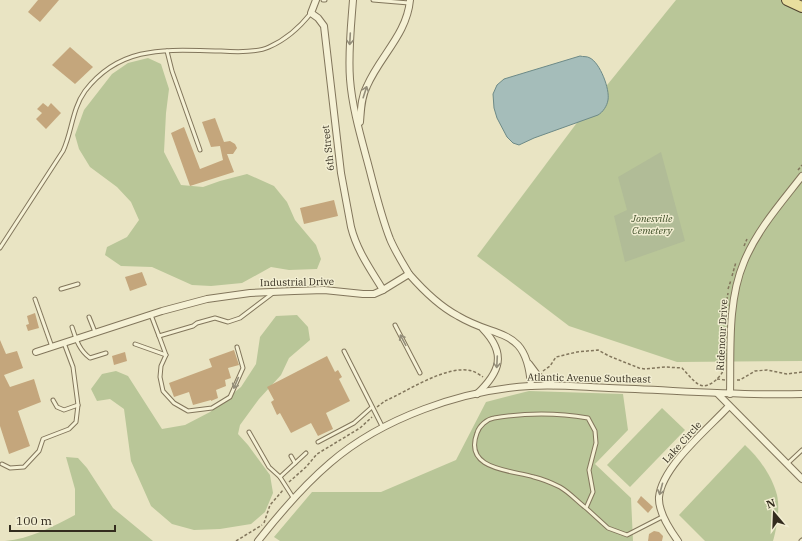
<svg xmlns="http://www.w3.org/2000/svg" width="802" height="541" viewBox="0 0 802 541" font-family="'IBM Plex Serif',serif">
  <rect width="100%" height="100%" fill="#e9e4c3"/>
  <g fill="#b9c698">
    <polygon points="676,0 786,0 802,7 802,361 677,362 569,326 477,256 582,116"/>
    <polygon points="148,58 161,64 169,89 166,113 164,152 181,185 203,187 220,181 247,174 274,186 287,202 295,220 316,245 321,259 317,269 289,270 271,267 242,283 211,286 192,285 152,267 121,266 105,255 107,247 127,237 139,220 131,202 117,187 90,167 79,149 75,135 84,110 112,74 128,63"/>
    <polygon points="297,315 308,327 310,340 289,358 281,375 259,399 240,425 238,434 248,445 270,475 273,493 265,512 251,524 220,529 194,530 172,524 151,506 131,461 124,409 110,399 97,401 91,389 102,374 116,371 128,376 162,429 185,425 210,412 241,387 256,364 260,337 276,316"/>
    <polygon points="529,391 623,394 628,430 595,464 631,498 633,541 280,541 274,537 312,492 381,492 456,460 486,402"/>
    <polygon points="662,408 685,430 630,487 607,465"/>
    <path d="M745,445C759,458 772,476 777,495C780,509 777,527 773,541H705L679,515Z"/>
    <path d="M66,457L78,458L87,468L113,508L153,541H5C30,539 54,526 75,515V489Z"/>
  </g>
  <polygon fill="#b1bc97" points="661,152 685,241 625,262 614,216 627,210 618,177"/>
  <path fill="#a5bdba" stroke="#6d8a87" d="M580,56C583,57 587,56 590,58C600,63 610,89 608,100C607,106 603,112 598,115L534,138L519,145L513,143L507,137L497,118L494,108L493,94L497,85L504,79Z"/>
  <g fill="#c4a67c">
    <polygon points="38,0 59,0 40,22 28,12"/>
    <polygon points="70,47 93,67 75,84 52,65"/>
    <polygon points="43,103 48,107 51,103 61,113 46,129 36,119 42,113 37,109"/>
    <polygon points="215,118 224,142 230,141 235,144 237,148 233,154 227,154 234,172 190,186 171,133 184,127 200,169 223,160 220,146 211,147 202,122"/>
    <polygon points="334,200 338,216 304,224 300,208"/>
    <polygon points="142,272 147,285 130,291 125,277"/>
    <polygon points="35,313 39,328 28,331 26,325 29,324 27,316"/>
    <polygon points="0,340 6,354 17,351 23,368 4,375 10,387 34,379 41,402 18,411 30,446 9,454 0,426"/>
    <polygon points="234,350 239,365 228,368 231,378 225,380 226,386 216,390 218,398 211,401 211,400 193,405 189,392 174,397 169,383 212,367 209,359"/>
    <polygon points="125,352 127,361 114,365 112,356"/>
    <polygon points="327,356 335,372 338,370 342,377 339,379 350,401 326,413 333,429 318,436 311,423 291,433 280,413 277,415 271,402 274,400 267,387"/>
    <polygon points="641,496 653,507 648,513 637,502"/>
    <polygon points="654,531 659,532 663,536 662,541 648,541 649,534"/>
  </g>
  <g fill="none" stroke-linecap="round" stroke-linejoin="round">
    <defs>
      <g id="service">
        <polyline points="323,0 325,0"/>
        <polyline points="373,0 409,3"/>
        <polyline points="167,51 172,71 200,150"/>
        <path d="M0,248L63,151C72,132 72,109 85,91C121,44 168,50 221,51C235,52 256,53 269,47C285,40 300,27 311,13"/>
        <polyline points="61,289 78,284"/>
        <polyline points="35,299 52,347"/>
        <polyline points="151,315 159,336 193,326 197,323 215,318 228,322 240,318 273,293"/>
        <polyline points="89,317 95,332"/>
        <polyline points="395,325 420,373"/>
        <path d="M72,327C76,339 79,350 90,358L106,353"/>
        <polyline points="159,336 166,355 161,366 160,377 163,391 174,403 188,411 212,408 230,397 243,368 237,347"/>
        <polyline points="135,344 166,355"/>
        <polyline points="344,351 383,428"/>
        <polyline points="53,400 57,407 64,410 78,405"/>
        <polyline points="249,432 269,467 280,477 294,499"/>
        <polyline points="318,442 354,423 372,407"/>
        <polyline points="291,456 295,463"/>
        <polyline points="2,464 10,468 24,467 39,451 43,439 69,429 76,422 78,405 73,367 64,343"/>
        <polyline points="787,464 802,450"/>
        <polyline points="280,477 306,453"/>
        <path d="M586,508C578,502 569,492 560,487C552,483 542,479 534,477C511,470 463,470 477,433C479,426 487,419 494,418C524,413 559,413 588,418L595,431L596,443L589,470L593,492L586,508L608,528L627,535L664,516"/>
        <polyline points="801,541 802,540"/>
      </g>
      <g id="minor">
        <path d="M316,0L311,13L318,18L324,26L341,173L351,227C357,251 371,270 383,290"/>
        <path d="M353,0C351,26 348,53 350,79C352,106 360,134 367,160C374,186 380,213 390,239C395,251 402,262 409,274"/>
        <path d="M360,122C361,110 361,97 367,86C380,56 407,34 410,0"/>
        <path d="M36,352L162,311L207,299L250,293L294,291L324,290L363,294H374L383,290L409,274C423,290 439,306 458,316C498,340 527,326 531,386"/>
        <polyline points="529,364 538,376 553,385"/>
        <path d="M477,394C500,372 507,354 483,329"/>
        <polyline points="718,394 802,479"/>
        <path d="M730,394C731,352 727,302 744,262C757,230 781,203 802,176"/>
        <path d="M258,541C280,513 303,486 330,463C382,418 462,390 530,386C556,384 583,387 609,388C673,390 737,396 802,394"/>
        <path d="M678,541C670,530 658,511 659,497C662,466 709,428 729,406"/>
      </g>
      <polyline id="primary" points="787,0 802,7"/>
    </defs>
    <use href="#service" stroke="#82765c" stroke-width="5"/>
    <use href="#minor" stroke="#82765c" stroke-width="8"/>
    <use href="#primary" stroke="#504430" stroke-width="12"/>
    <g stroke="#82765c" stroke-width="1.5" stroke-dasharray="3 2" stroke-linecap="butt">
      <polyline points="798,170 802,165"/>
      <polyline points="744,246 747,239"/>
      <polyline points="732,276 736,262"/>
      <polyline points="728,289 731,280"/>
      <polyline points="726,305 728,293"/>
      <path d="M543,371L550,366L556,357L577,352L598,350L609,356L639,368L645,369L665,367L682,368C687,373 692,380 698,384C707,390 719,379 723,371"/>
      <polyline points="717,379 725,380"/>
      <polyline points="737,380 740,380 755,371 767,370 787,374 802,372"/>
      <path d="M377,407L385,401C408,391 447,364 472,371C476,372 480,375 483,377"/>
      <polyline points="289,482 306,467 317,454 360,428 372,417"/>
      <polyline points="264,523 270,505 283,490"/>
      <polyline points="236,541 262,525"/>
    </g>
    <use href="#service" stroke="#f5f1d5" stroke-width="3"/>
    <use href="#minor" stroke="#f5f1d5" stroke-width="6"/>
    <use href="#primary" stroke="#e9de9e" stroke-width="10"/>
  </g>
  <defs><path id="oneway-shaft" d="M-6 0H5M1.5-3L5.5 0L1.5 3" fill="none" stroke-width="1.6" stroke-linecap="round" stroke-linejoin="round"/></defs>
  <g stroke="#948e7a">
    <use href="#oneway-shaft" transform="translate(350 39) rotate(93)"/>
    <use href="#oneway-shaft" transform="translate(365 92) rotate(-72)"/>
    <use href="#oneway-shaft" transform="translate(403 340) rotate(-118)"/>
    <use href="#oneway-shaft" transform="translate(497 362) rotate(93)"/>
    <use href="#oneway-shaft" transform="translate(236 383) rotate(113)"/>
    <use href="#oneway-shaft" transform="translate(661 489) rotate(105)"/>
  </g>
  <g text-anchor="middle" dominant-baseline="central" stroke-width="3" stroke-linejoin="round" paint-order="stroke">
    <g font-size="10" fill="#332c1e" stroke="#f2eed2">
      <text transform="translate(328 148) rotate(-97)">6th Street</text>
      <text transform="translate(297 282) rotate(-1)">Industrial Drive</text>
      <text transform="translate(722 335) rotate(-87)">Ridenour Drive</text>
      <text transform="translate(589 378) rotate(1)">Atlantic Avenue Southeast</text>
      <text transform="translate(682 442) rotate(-48)">Lake Circle</text>
    </g>
    <g font-size="10" font-style="italic" fill="#3e4e27" stroke="#f2eed2">
      <text x="652" y="218">Jonesville<tspan x="652" dy="12">Cemetery</tspan></text>
    </g>
  </g>
  <g transform="translate(774 513) rotate(341)" stroke="#f2eed2" stroke-width="3" paint-order="stroke">
  <path d="M0-3L7 15L0 10L-7 15Z" fill="#332c1e"/>
  <text y="-6" font-size="11" font-weight="bold" text-anchor="middle" fill="#332c1e">N</text>
  </g>
  <path d="M10 525v6h105v-6" fill="none" stroke="#332c1e" stroke-width="2"/>
  <text x="16" y="525" font-size="12" fill="#332c1e" stroke="#f2eed2" stroke-width="3" paint-order="stroke">100 m</text>
</svg>
